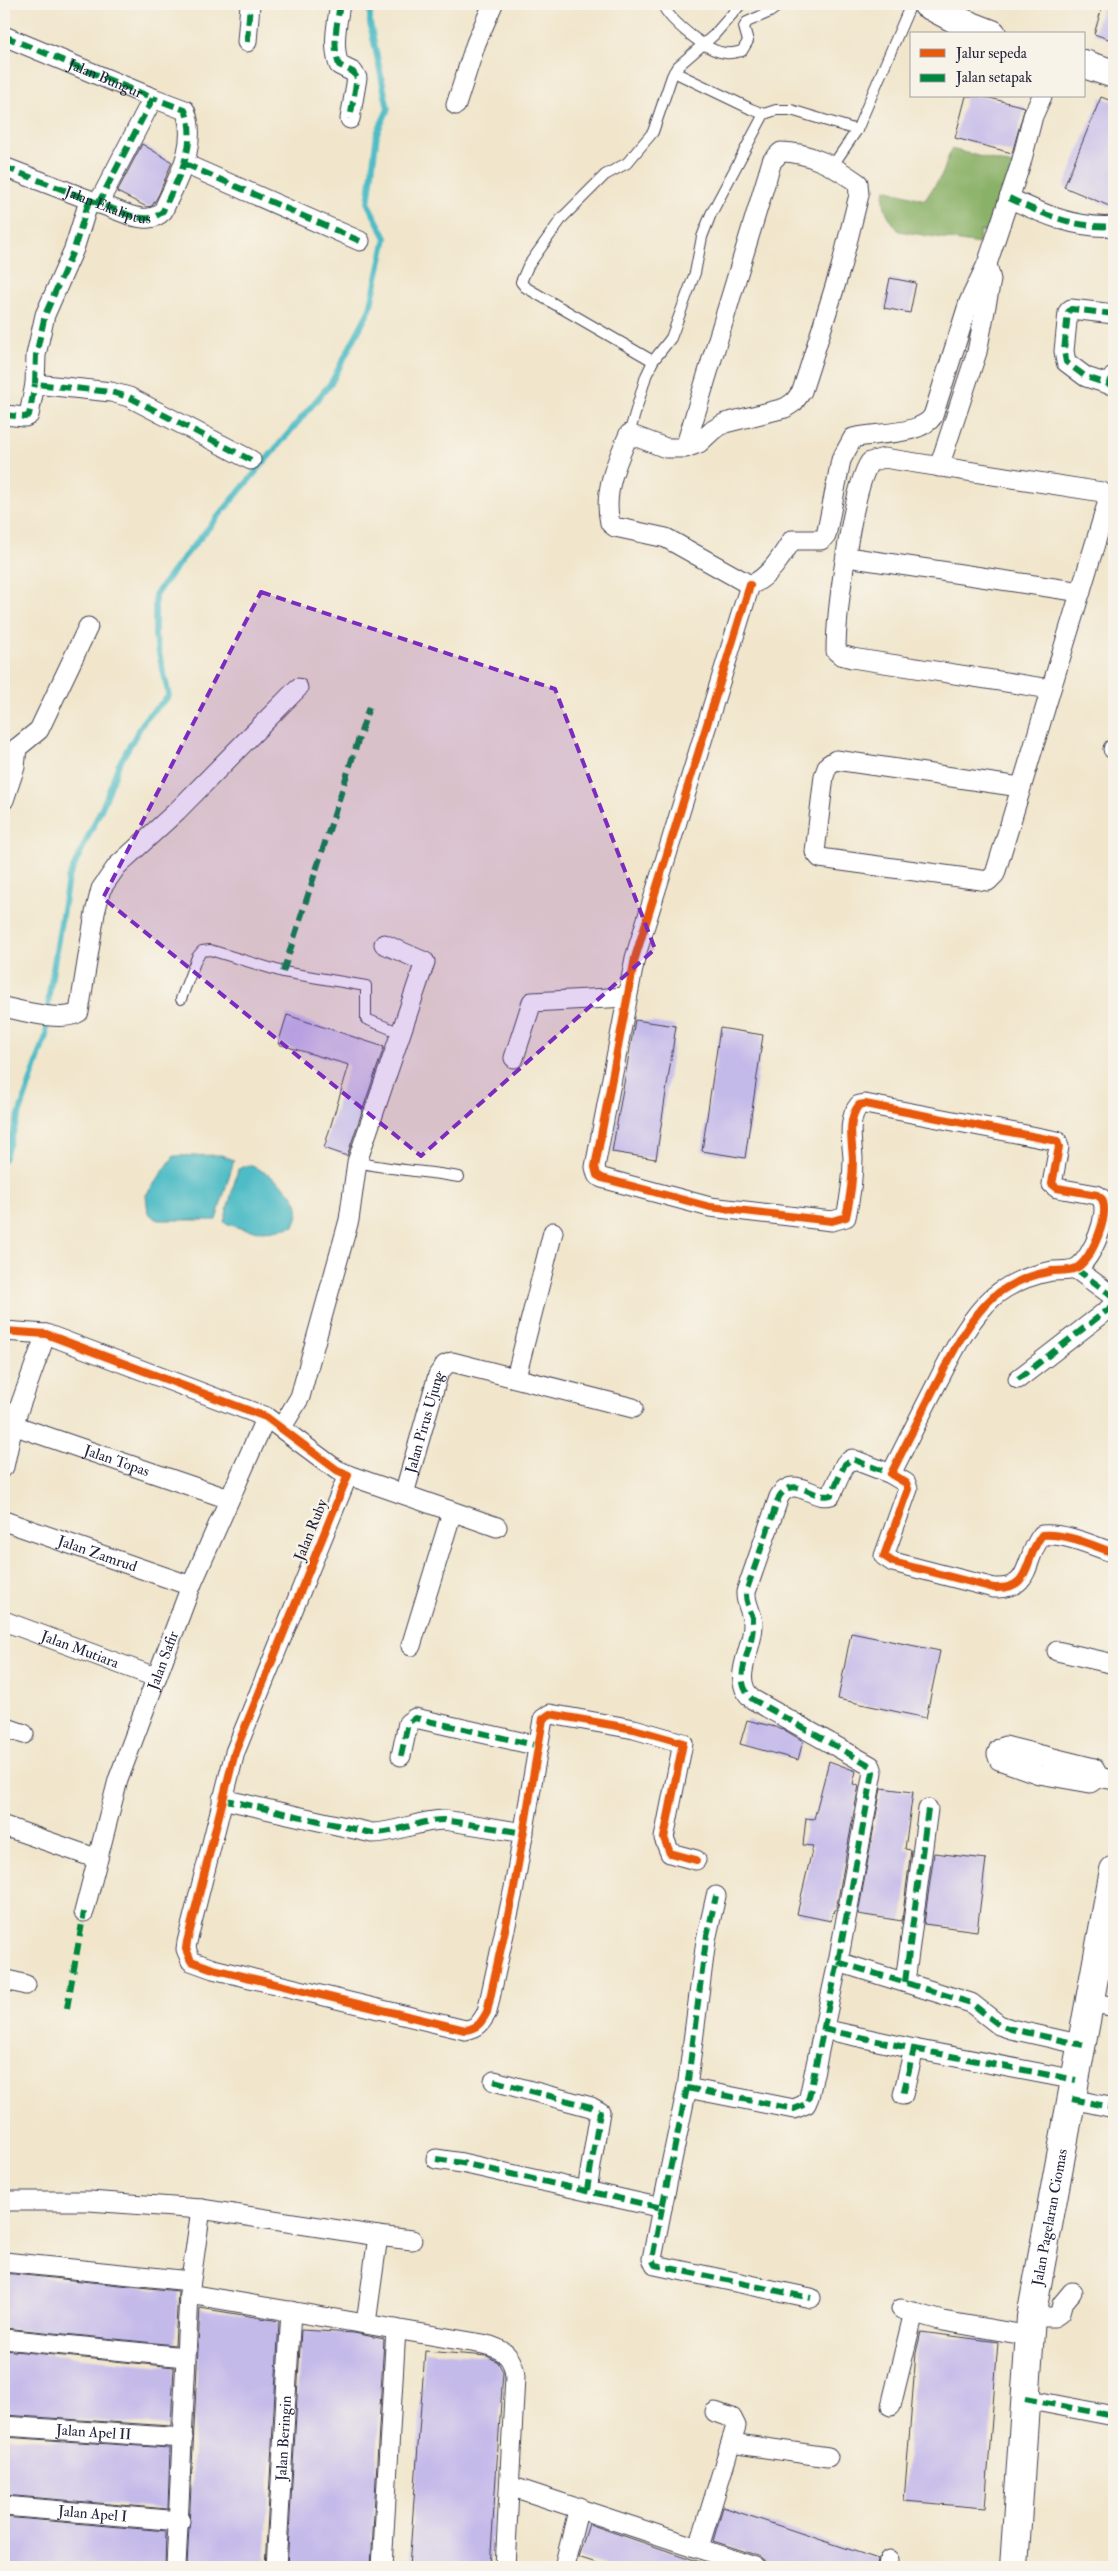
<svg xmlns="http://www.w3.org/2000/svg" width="1118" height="2571" viewBox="0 0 1118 2571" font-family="'IM FELL Double Pica',serif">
  <rect width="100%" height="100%" fill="#f7f3e8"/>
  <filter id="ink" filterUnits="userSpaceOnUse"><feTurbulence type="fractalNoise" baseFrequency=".02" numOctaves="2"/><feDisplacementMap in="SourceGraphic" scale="10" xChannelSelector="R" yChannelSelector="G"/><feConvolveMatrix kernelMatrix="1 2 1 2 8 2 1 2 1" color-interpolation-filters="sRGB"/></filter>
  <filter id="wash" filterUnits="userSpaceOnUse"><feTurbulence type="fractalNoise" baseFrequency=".0096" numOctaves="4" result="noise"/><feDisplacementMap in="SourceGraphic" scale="20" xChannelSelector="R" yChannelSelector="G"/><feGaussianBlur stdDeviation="1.12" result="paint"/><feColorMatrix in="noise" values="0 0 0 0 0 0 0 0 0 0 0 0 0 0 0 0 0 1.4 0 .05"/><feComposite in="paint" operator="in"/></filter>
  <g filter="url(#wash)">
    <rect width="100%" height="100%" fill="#f1e6cc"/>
    <path fill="#8ab167" stroke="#566a51" d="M951,149L1024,168L1002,233L980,231L979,244L899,231C888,217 881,207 885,189L925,200L943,173Z"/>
    <g fill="#4ebcc6" stroke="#386f80">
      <polygon points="221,1155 234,1160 216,1220 158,1220 148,1213 146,1195 174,1156"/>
      <path d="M249,1165C264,1170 291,1188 297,1203C300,1212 297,1218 294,1226C271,1233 246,1233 224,1222L238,1169Z"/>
    </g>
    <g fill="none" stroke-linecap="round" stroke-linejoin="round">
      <polyline stroke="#4ebcc6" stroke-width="6" points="4,1159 46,1036 49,994 68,879 105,801 118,766 145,719 169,696 155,636 155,595 184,557 331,383 370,309 386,238 368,204 377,133 388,109 370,23 370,4"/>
    </g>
    <g id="blocks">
      <g fill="#c4baea">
        <polygon points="1103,4 1114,4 1114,41 1094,34"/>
        <polygon points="966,96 982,96 1025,107 1012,153 955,138"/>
        <polygon points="1101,97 1114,102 1114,208 1064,187"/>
        <polygon points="142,144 172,162 159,194 152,206 147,207 117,192"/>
        <polygon points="890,278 916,283 910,313 884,308"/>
        <polygon points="287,1015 384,1047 347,1156 324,1148 349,1065 278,1044"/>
        <polygon points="635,1020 676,1026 656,1159 612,1152"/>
        <polygon points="720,1028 763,1035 745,1158 702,1151"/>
        <polygon points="851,1633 940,1651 926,1718 838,1699"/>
        <polygon points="747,1720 783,1729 803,1741 798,1760 740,1744"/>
        <polygon points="829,1761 856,1771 853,1784 859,1785 836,1910 834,1910 831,1921 797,1914 813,1846 803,1845 806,1818 814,1819"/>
        <polygon points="881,1788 913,1792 905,1849 911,1850 902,1921 858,1914"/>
        <polygon points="934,1853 986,1859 977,1931 924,1924"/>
        <polygon points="4,2273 178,2291 175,2345 4,2328"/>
        <polygon points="200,2308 279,2321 265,2567 187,2567"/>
        <polygon points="301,2330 354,2333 384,2339 371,2567 287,2567"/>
        <polygon points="921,2332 998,2342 985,2508 904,2501 916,2353"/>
        <polygon points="4,2350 174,2367 171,2426 4,2415"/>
        <polygon points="425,2351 487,2356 498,2362 503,2372 490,2567 409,2567"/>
        <polygon points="4,2437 170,2448 168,2509 4,2495"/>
        <polygon points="723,2507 878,2559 877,2567 766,2567 764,2560 759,2556 713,2541"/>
        <polygon points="4,2517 166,2531 165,2567 4,2567"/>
        <polygon points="589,2524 700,2562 720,2567 609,2567 578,2557"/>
      </g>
    </g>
  </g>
  <g filter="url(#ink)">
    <use href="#blocks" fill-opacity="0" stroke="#413f51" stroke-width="1"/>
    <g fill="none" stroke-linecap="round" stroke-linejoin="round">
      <defs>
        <g id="lane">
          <path d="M662,4C670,21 707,52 726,53C731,54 737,52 742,51L748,41L744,27L747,22L770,12L781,4"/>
          <polyline points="741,4 714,35 677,67 672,76 653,132 627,163 605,175 562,218 528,266 521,282 525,287 653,361 671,338 695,273 702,237 711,214 764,114"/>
          <polyline points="674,72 751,109 764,114 776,110 791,110 857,130 911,4"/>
          <polyline points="833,165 857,130"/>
          <polyline points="629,434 646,376 653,361"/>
          <polyline points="181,999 197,957 202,951 210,950 283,972 366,986 366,1019 401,1033"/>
          <path d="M357,1162C390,1170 425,1171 459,1177"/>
        </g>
        <g id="street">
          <path d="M340,4C337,24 332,45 339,65L353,72L357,78L350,119"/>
          <polyline points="4,36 153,98 98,204"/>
          <polyline points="247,42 250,4"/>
          <polyline points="456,105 476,43 493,4"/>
          <polyline points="185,164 360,241"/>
          <path id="s1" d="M4,167L129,215C142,219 153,221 163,211C177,179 199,145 185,110L153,98"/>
          <path d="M1009,198C1042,214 1077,229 1114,226"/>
          <polyline points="89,201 74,249 45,315 36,355 35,384 111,392 129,397 251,460"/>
          <polyline points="1114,314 1071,309 1068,312 1064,351 1066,362 1086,377 1108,384 1114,376"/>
          <polyline points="4,415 25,417 29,415 35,384"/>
          <path d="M685,448L772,161L781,152C810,152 835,167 858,183L859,195L841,267L811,363L802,391L794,402L785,408L725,423L713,430L699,443L685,448H666L629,434C616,463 603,492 610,523L615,527L666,538L750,585C769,578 782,556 792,540H821L826,536L841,460L853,438C876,432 920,436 933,416L969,302L987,264"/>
          <polyline points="939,467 977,352 991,280 987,264 1021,163 1033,116 1042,96"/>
          <polyline points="847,557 1081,592"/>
          <path d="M750,585L635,958L595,1167L597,1175L602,1178L710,1207L832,1221L846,1217C850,1199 853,1177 853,1158C852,1142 847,1119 859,1105L865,1104L1057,1141L1059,1147L1052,1184L1057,1188L1097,1195L1102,1199C1110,1216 1092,1257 1078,1267C1071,1272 1059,1270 1052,1271C1031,1275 1010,1283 993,1297C969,1319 954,1350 939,1379C923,1410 907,1442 891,1474L906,1483L908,1489L884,1556L893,1562L994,1588C1033,1590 1023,1559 1042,1535C1066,1533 1091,1545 1114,1553"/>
          <polyline points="17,748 39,730 88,627"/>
          <polyline points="1113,749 1114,749"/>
          <path d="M1020,787L836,760L828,765L824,776L815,852L820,858L988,881L995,874L1108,501L1102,492L884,458L870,462C852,488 836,615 836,651L841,655L852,658L1050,689"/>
          <polyline points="4,800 15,767 17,748"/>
          <path d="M4,1007C22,1011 64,1023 79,1012L95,913L101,889L117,866L177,811L298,688"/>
          <polyline points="514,1058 532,1002 627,997"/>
          <polyline points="1076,1269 1114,1297"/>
          <path d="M4,1331L46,1334L266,1417L337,1470L348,1475L235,1752L187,1942L186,1949L191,1961L213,1969L465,2030C478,2028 481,2023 487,2012L514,1888L543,1719L550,1714L634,1729L683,1743L664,1838L670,1853L696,1860"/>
          <polyline points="516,1377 553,1232"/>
          <polyline points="1018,1379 1114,1305"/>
          <path id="s2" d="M4,1423L13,1425L229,1499"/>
          <polyline points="282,1427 300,1397 349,1220 357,1162 425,962 384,944"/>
          <polyline points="4,1467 13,1425 46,1334"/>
          <polyline points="348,1475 497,1527"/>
          <path id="s3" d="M404,1494L438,1375L445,1365L452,1362L633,1408"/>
          <path id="s4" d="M4,1521L191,1586"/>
          <path id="s5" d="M4,1621L155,1677"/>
          <polyline points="411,1646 452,1512"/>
          <polyline points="1057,1651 1114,1664"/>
          <polyline points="4,1727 24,1734"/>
          <polyline points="401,1756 408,1723 415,1718 539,1746"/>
          <polyline points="1099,1777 1094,1768 1005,1746 999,1749 997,1754 999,1760 1039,1774 1090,1783 1099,1777 1114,1780"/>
          <path d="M222,1799L372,1833C397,1833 419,1820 444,1820L524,1833"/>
          <polyline points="4,1826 98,1859"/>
          <path id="s6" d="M84,1912L118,1780L191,1586L266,1417"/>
          <polyline points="838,1962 971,2003 999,2025 1011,2029 1083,2045"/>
          <polyline points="4,1979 26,1985"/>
          <polyline points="905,1982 928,1809"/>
          <polyline points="1091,2002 1114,2007"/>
          <polyline points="823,2029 914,2049 903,2095"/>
          <polyline points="914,2049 1076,2080"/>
          <polyline points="494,2081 591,2107 600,2112 587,2190"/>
          <path d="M687,2088L794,2109L806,2104L809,2097L838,1962L873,1772L871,1766L752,1699C730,1678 753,1651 753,1625C753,1613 745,1604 746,1592L779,1497C794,1473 813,1501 831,1495L845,1464L852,1459L891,1474"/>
          <polyline points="1072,2099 1114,2108"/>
          <polyline points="436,2159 462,2163 662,2208 687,2088 706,1940 716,1896"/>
          <polyline points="4,2201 89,2201 201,2209 378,2236 366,2323"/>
          <polyline points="662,2208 652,2259 655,2265 811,2298"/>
          <polyline points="378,2236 412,2240"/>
          <polyline points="4,2262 190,2281"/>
          <path d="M189,2294L483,2344C502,2348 514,2356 515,2377L505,2567"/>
          <polyline points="901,2309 943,2321 1030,2336"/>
          <polyline points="1031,2317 1054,2317 1060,2313 1062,2304 1072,2292"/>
          <polyline points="4,2339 185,2357"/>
          <polyline points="1025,2399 1114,2416"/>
          <polyline points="891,2406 914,2312"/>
          <path id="s7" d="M4,2426L183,2438"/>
          <polyline points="731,2443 828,2457"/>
          <polyline points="510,2486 755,2567"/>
          <path id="s8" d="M4,2506L180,2521"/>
          <polyline points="699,2547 736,2426 732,2418 715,2412"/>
          <polyline points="176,2567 189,2294 201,2209"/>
          <path id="s9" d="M276,2567L291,2311"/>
          <polyline points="382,2567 396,2329"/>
          <polyline points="564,2567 579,2507"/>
          <polyline points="888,2567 889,2560"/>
        </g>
        <g id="secondary">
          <polyline points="927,4 961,22 992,34"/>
          <polyline points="1084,64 1114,74"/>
          <path id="s10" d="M1014,2567L1031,2317L1114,1870"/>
        </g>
      </defs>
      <use href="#lane" stroke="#413f51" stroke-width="12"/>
      <use href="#street" stroke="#413f51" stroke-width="21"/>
      <use href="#secondary" stroke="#413f51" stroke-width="30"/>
      <use href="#lane" stroke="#fff" stroke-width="10"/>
      <use href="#street" stroke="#fff" stroke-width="19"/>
      <use href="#secondary" stroke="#fff" stroke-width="28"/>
      <g stroke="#00873e" stroke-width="6" stroke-dasharray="12 6" stroke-linecap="butt">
        <path d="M340,4C337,24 332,45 339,65L353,72L357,78L350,119"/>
        <path id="s11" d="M4,36L153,98L98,204"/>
        <polyline points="247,42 250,4"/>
        <polyline points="185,164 360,241"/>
        <path d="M4,167L129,215C142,219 153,221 163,211C177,179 199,145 185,110L153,98"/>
        <path d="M1009,198C1042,214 1077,229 1114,226"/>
        <polyline points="89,201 74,249 45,315 36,355 35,384 111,392 129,397 251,460"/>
        <polyline points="1114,314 1071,309 1068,312 1064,351 1066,362 1086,377 1108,384 1114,376"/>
        <polyline points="4,415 25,417 29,415 35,384"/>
        <polyline points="283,972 369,707"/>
        <polyline points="1076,1269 1114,1297"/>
        <polyline points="1018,1379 1114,1305"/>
        <polyline points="401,1756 408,1723 415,1718 539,1746"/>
        <path d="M222,1799L372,1833C397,1833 419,1820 444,1820L524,1833"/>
        <polyline points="838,1962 971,2003 999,2025 1011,2029 1083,2045"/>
        <polyline points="905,1982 928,1809"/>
        <polyline points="67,2008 84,1912"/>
        <polyline points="823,2029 914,2049 903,2095"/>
        <polyline points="914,2049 1076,2080"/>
        <polyline points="494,2081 591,2107 600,2112 587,2190"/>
        <path d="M687,2088L794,2109L806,2104L809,2097L838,1962L873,1772L871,1766L752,1699C730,1678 753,1651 753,1625C753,1613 745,1604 746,1592L779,1497C794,1473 813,1501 831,1495L845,1464L852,1459L891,1474"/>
        <polyline points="1072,2099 1114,2108"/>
        <polyline points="436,2159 462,2163 662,2208 687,2088 706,1940 716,1896"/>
        <polyline points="662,2208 652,2259 655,2265 811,2298"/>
        <polyline points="1025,2399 1114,2416"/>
      </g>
      <defs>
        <g id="cycleway">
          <path d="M750,585L635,958L595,1167L597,1175L602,1178L710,1207L832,1221L846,1217C850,1199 853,1177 853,1158C852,1142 847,1119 859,1105L865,1104L1057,1141L1059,1147L1052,1184L1057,1188L1097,1195L1102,1199C1110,1216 1092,1257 1078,1267C1071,1272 1059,1270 1052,1271C1031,1275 1010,1283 993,1297C969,1319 954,1350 939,1379C923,1410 907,1442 891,1474L906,1483L908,1489L884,1556L893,1562L994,1588C1033,1590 1023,1559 1042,1535C1066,1533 1091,1545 1114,1553"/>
          <path d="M4,1331L46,1334L266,1417L337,1470L348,1475L235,1752L187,1942L186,1949L191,1961L213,1969L465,2030C478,2028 481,2023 487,2012L514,1888L543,1719L550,1714L634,1729L683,1743L664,1838L670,1853L696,1860"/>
        </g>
      </defs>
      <use href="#cycleway" stroke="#f7f3e8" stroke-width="11"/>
      <use href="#cycleway" stroke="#e8590c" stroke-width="8"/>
    </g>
  </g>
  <path fill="#7b2cbf" fill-opacity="0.2" stroke="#7b2cbf" stroke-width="4" stroke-dasharray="10 6" stroke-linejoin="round" d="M261,592L555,689L655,949L421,1156L103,898Z"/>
  <g text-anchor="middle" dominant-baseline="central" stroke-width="5" stroke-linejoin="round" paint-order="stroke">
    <g font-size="15" fill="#22223b" stroke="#f7f3e8">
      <text stroke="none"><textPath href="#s11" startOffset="110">Jalan Bungur</textPath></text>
      <text stroke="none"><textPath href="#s1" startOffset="111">Jalan Ekaliptus</textPath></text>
      <text stroke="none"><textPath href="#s3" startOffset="75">Jalan Pirus Ujung</textPath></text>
      <text stroke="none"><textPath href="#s2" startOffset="119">Jalan Topas</textPath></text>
      <text transform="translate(311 1530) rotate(-68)">Jalan Ruby</text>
      <text stroke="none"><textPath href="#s4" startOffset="99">Jalan Zamrud</textPath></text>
      <text stroke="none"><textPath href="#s5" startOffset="81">Jalan Mutiara</textPath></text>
      <text stroke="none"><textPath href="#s6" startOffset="264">Jalan Safir</textPath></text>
      <text stroke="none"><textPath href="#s10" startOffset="352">Jalan Pagelaran Ciomas</textPath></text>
      <text stroke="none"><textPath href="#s7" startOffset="90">Jalan Apel II</textPath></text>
      <text stroke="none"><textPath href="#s9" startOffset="129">Jalan Beringin</textPath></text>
      <text stroke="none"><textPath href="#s8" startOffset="89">Jalan Apel I</textPath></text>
    </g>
  </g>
  <rect width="1118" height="2571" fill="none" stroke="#f7f3e8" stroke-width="20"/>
  <rect x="910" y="32" width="175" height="65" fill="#f7f3e8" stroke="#a29fa3"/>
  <rect x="920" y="49" width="25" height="8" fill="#e8590c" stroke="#a29fa3"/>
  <text x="956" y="58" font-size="15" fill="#22223b">Jalur sepeda</text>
  <rect x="920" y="74" width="25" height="8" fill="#00873e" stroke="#a29fa3"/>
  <text x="956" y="82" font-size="15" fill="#22223b">Jalan setapak</text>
</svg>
